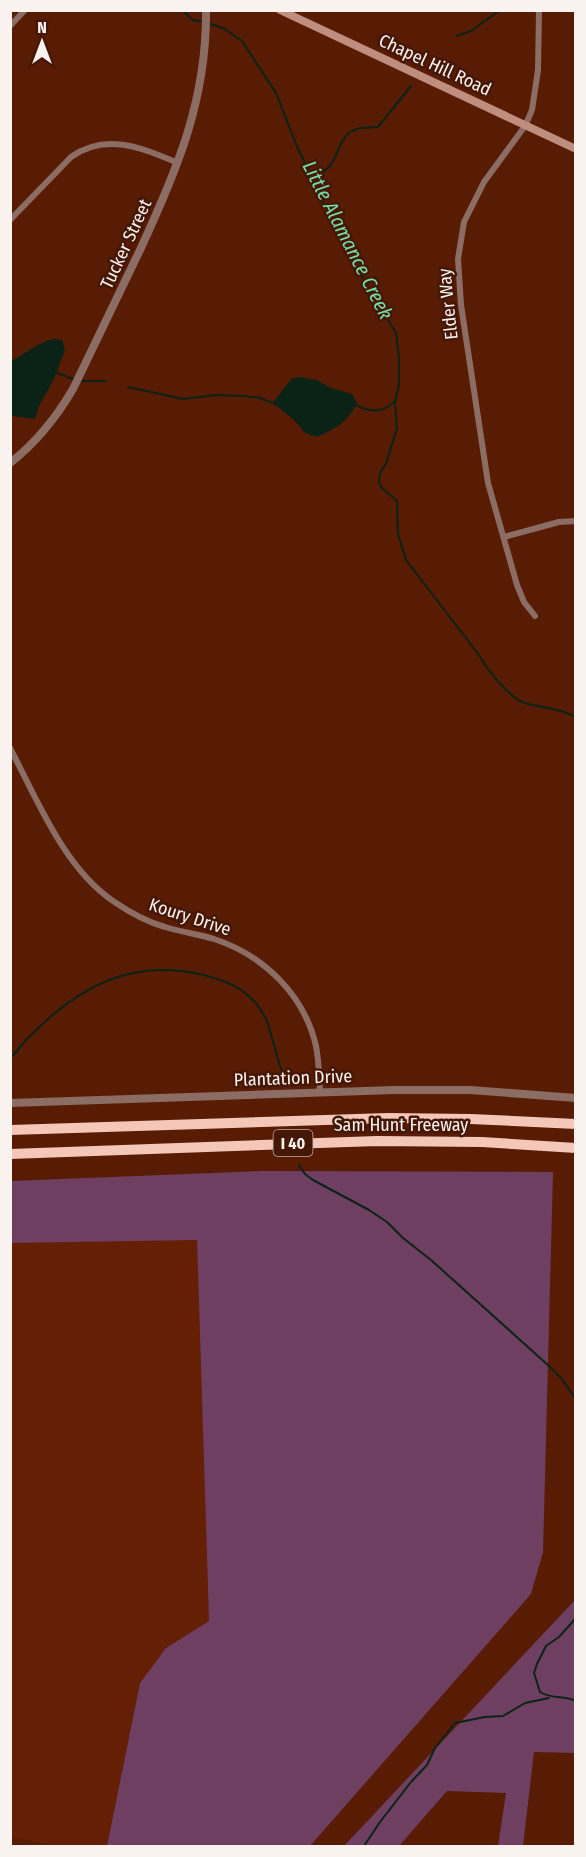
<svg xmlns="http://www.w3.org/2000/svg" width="586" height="1857" viewBox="0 0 586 1857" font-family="'Fira Sans Condensed',sans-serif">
  <rect width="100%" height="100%" fill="#581b04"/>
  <polygon fill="#641f04" points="197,1239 209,1621 166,1648 140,1683 107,1846 56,1846 11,1837 10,1243"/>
  <g fill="#6e3f60">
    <polygon points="262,1171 553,1172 543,1552 531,1594 310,1846 107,1846 140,1683 166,1648 209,1621 197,1240 11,1243 11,1181"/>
    <polygon points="575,1600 575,1753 534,1752 523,1846 498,1846 506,1793 447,1791 399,1846 344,1846"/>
  </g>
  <g fill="#0a2316">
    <path d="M54,339L62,340L65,350L53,381L39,406L35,419L11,416V361C26,354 37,342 54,339Z"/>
    <path d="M300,377L316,380L331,388L352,394L357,403C348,422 335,429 317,437L305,433L294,420L273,403C274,401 289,382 291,379Z"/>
  </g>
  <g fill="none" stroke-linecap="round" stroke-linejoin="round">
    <g stroke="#0a2316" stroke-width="2">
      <polyline points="182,10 193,20 203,22"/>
      <path d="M208,23L225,29L242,41L276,93L296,144L326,208L367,285L396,333L399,358V385L395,402L397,428L386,464L380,473L379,481L381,487L397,501L398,534L406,560L479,655C487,669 510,699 525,703C542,708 559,708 576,717"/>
      <polyline points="457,36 471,31 500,10"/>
      <path d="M310,174C342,174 332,140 354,130C360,127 371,128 378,127L411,86"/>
      <polyline points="55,372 73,379"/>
      <polyline points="81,381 106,381"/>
      <polyline points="128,387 183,399 216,395 243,396 260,398 275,404"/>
      <path d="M356,405C369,412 383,413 394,402"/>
      <path d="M10,1058C18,1051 24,1041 32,1034C81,985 133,958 204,975C234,983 253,992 267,1021L285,1083"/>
      <polyline points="299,1165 305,1174 313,1180 369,1210 387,1222 403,1238 431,1260 549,1366 561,1378 576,1399"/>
      <path d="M576,1618L559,1637L546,1646L537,1664L534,1673L540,1692C554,1700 563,1695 576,1701"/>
      <polyline points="364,1846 380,1822 411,1782 427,1765 435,1748 455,1723 485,1717 503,1716 525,1703 549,1698"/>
    </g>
    <g stroke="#8c6d63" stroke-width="6">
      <polyline points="10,26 25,10"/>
      <path d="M10,220L71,157C106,132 142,148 178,163"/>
      <polyline points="504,537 559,522 576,521"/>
      <polyline points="535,616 524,602 517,585 488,483 461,305 458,259 464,222 484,182 525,126 532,110 538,70 539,10"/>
      <path d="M10,748C37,799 64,868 113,901C129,912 147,922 165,927C181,932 198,934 214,939C263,955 304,994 316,1046C319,1061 319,1076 320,1091"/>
    </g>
    <g stroke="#8c6d63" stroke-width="8">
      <path d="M10,463C37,442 56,418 73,389C95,343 118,296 140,250C177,170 207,100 206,10"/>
      <polyline points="10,1103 394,1090 470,1090 576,1098"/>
    </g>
    <polyline stroke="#bf8e7e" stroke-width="8" points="280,10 576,149"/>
    <g stroke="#f5c7b8" stroke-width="10">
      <polyline points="10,1130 388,1118 471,1119 576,1124"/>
      <polyline points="10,1154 377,1141 482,1142 576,1148"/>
    </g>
  </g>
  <g text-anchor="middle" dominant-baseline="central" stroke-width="5" stroke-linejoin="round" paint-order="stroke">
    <rect fill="#451707" stroke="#c4b0a9" stroke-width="1.5" x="273.5" y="1130" width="39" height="26" rx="4.5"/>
    <g font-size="16" font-weight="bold" fill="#faf2ef">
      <text x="293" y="1143">I 40</text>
    </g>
    <g font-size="18" fill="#faf2ef" stroke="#451707">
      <text transform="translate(435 65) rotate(25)">Chapel Hill Road</text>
      <text transform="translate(126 244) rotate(-65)">Tucker Street</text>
      <text transform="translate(448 304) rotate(-96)">Elder Way</text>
      <text transform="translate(190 917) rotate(18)">Koury Drive</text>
      <text transform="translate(293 1078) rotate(-2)">Plantation Drive</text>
      <text x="401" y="1125">Sam Hunt Freeway</text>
    </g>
    <g font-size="20" font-style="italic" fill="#74dfa7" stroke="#451707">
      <text transform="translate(348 240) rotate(63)">Little Alamance Creek</text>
    </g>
  </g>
  <rect width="586" height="1857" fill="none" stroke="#faf2ef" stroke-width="24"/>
  <g transform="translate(42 42)" stroke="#451707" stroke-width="4.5" paint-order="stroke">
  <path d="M0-4.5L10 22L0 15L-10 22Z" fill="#faf2ef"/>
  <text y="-9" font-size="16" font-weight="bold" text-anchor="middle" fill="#faf2ef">N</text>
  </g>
</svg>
